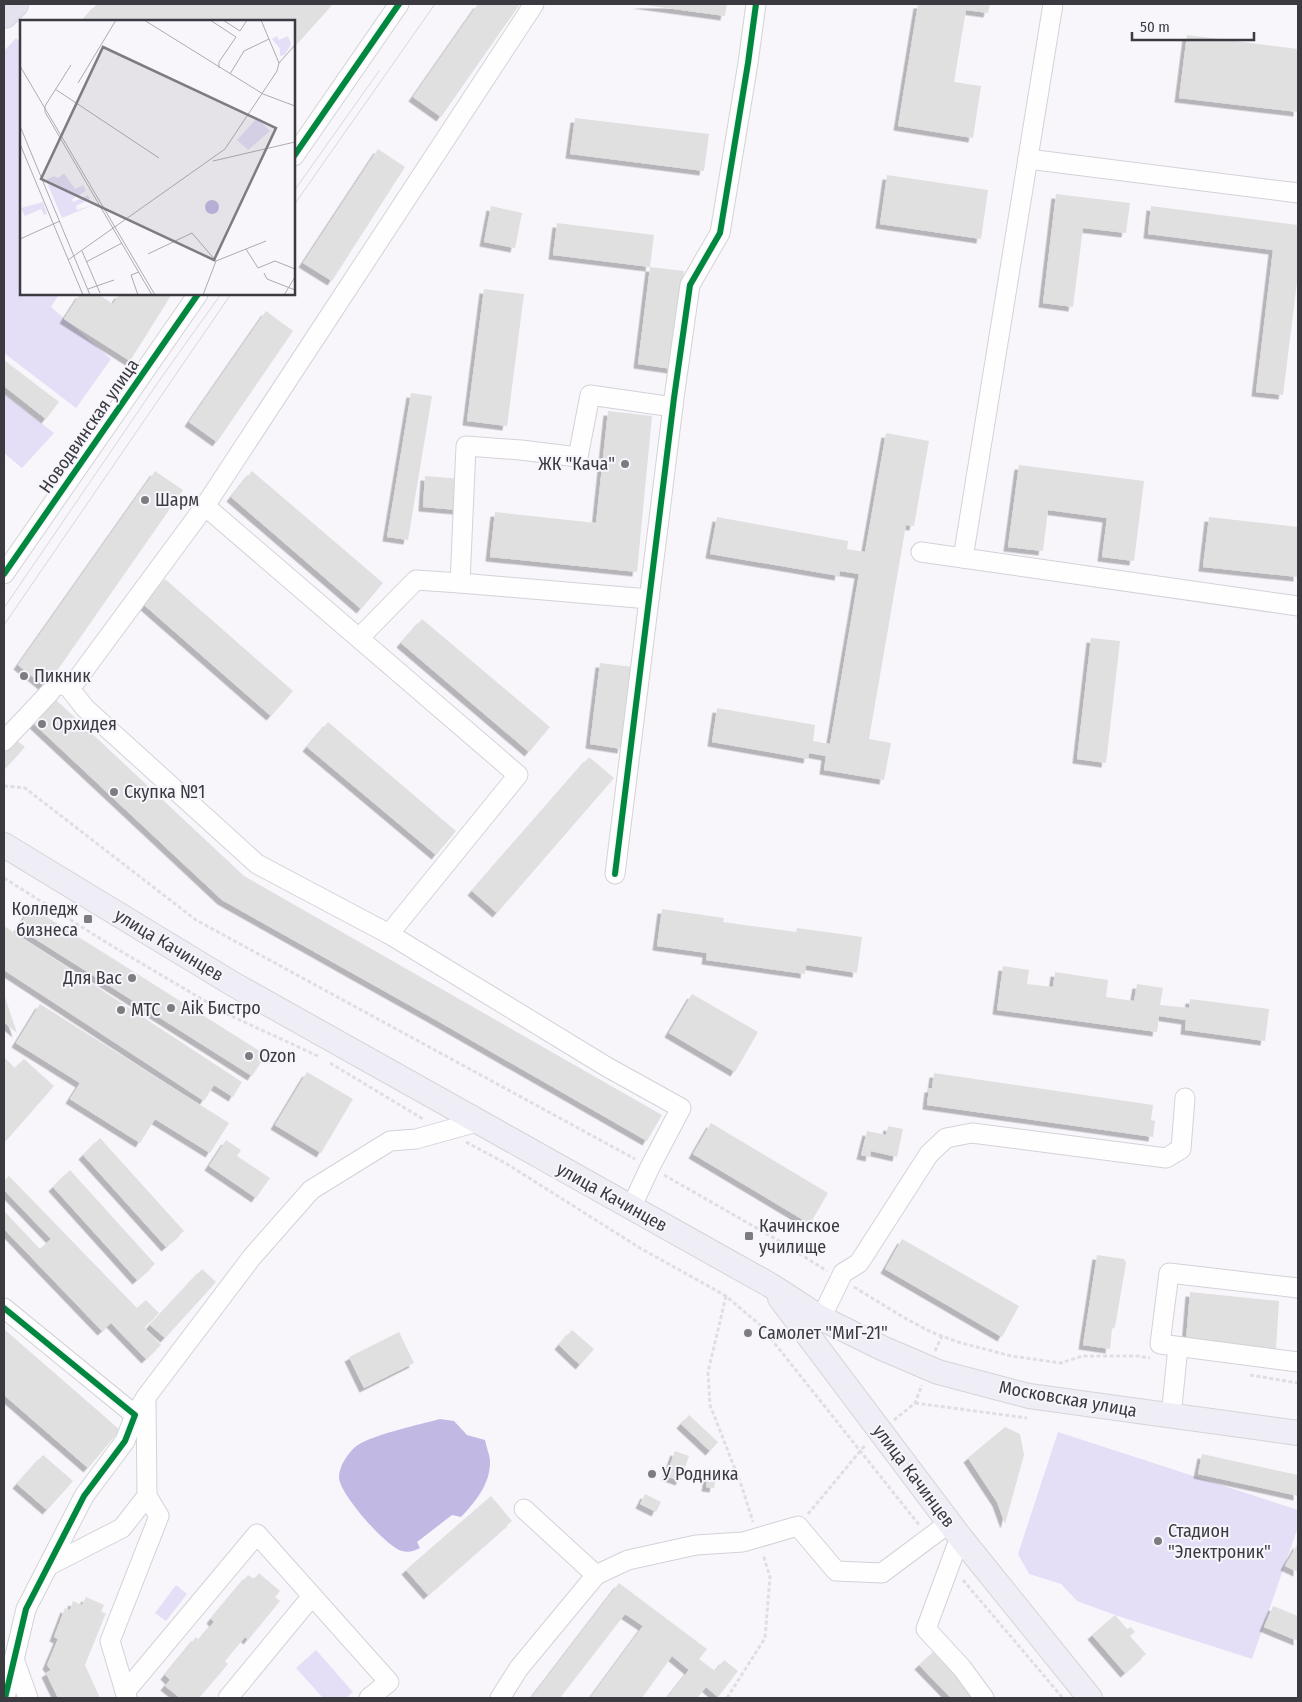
<svg xmlns="http://www.w3.org/2000/svg" width="1302" height="1702" viewBox="0 0 1302 1702" font-family="'Fira Sans Condensed',sans-serif">
  <defs>
    <filter id="shadow"><feDropShadow dx="-4.5" dy="4.5" stdDeviation="0" flood-color="#0004"/></filter>
  </defs>
  <rect width="100%" height="100%" fill="#f8f6fb"/>
  <g fill="#e4dff7">
    <polygon points="16,38 21,43 21,294 59,294 51,307 111,359 76,408 4,353 4,51"/>
    <polygon points="4,394 54,433 22,468 4,453"/>
    <polygon points="1058,1432 1298,1510 1298,1527 1252,1659 1115,1615 1077,1601 1061,1584 1029,1574 1018,1554"/>
    <polygon points="176,1585 187,1594 166,1621 155,1613"/>
    <polygon points="316,1650 353,1692 346,1698 323,1698 296,1668"/>
  </g>
  <path fill="#c1b8e4" d="M440,1419L454,1421L467,1435L485,1440C486,1446 489,1453 490,1460C491,1483 476,1501 461,1517L452,1515L417,1542L420,1548C414,1551 409,1553 402,1551C386,1547 340,1494 339,1478C339,1466 347,1455 354,1448C366,1436 422,1424 440,1419Z"/>
  <g fill="#dfe0df" filter="url(#shadow)">
    <polygon points="97,4 333,4 294,47 294,21 86,21 84,19"/>
    <polygon points="478,4 520,4 441,117 413,97"/>
    <polygon points="637,4 727,4 725,16"/>
    <polygon points="918,4 990,4 988,13 966,10 954,82 981,86 973,138 898,126"/>
    <polygon points="1187,35 1298,49 1298,112 1179,98"/>
    <polygon points="575,118 709,134 704,171 570,154"/>
    <polygon points="378,149 405,167 332,281 303,263"/>
    <polygon points="887,175 988,190 981,239 880,224"/>
    <polygon points="1056,194 1130,203 1126,233 1083,228 1073,307 1043,303"/>
    <polygon points="491,206 522,213 515,248 484,242"/>
    <polygon points="1151,206 1298,225 1298,274 1283,395 1256,392 1273,250 1148,234"/>
    <polygon points="557,223 654,235 650,267 684,271 672,369 638,364 650,267 553,255"/>
    <polygon points="484,289 524,294 507,426 467,421"/>
    <polygon points="80,294 98,294 113,304 119,294 172,294 130,361 64,319"/>
    <polygon points="266,311 293,331 217,442 189,422"/>
    <polygon points="4,360 59,402 46,419 4,386"/>
    <polygon points="411,393 432,396 408,540 387,537"/>
    <polygon points="608,411 652,416 637,572 490,557 495,512 596,523"/>
    <polygon points="886,433 929,441 914,526 906,525 869,739 891,743 884,780 824,770 826,756 809,753 808,759 712,742 717,708 815,725 813,741 830,744 859,574 840,571 839,576 710,554 717,517 848,541 847,549 865,552"/>
    <polygon points="1019,465 1144,481 1134,561 1102,557 1107,518 1048,510 1043,551 1008,547"/>
    <polygon points="155,471 183,490 50,681 54,694 18,665"/>
    <polygon points="252,471 383,583 361,609 231,497"/>
    <polygon points="425,476 461,479 458,510 423,507"/>
    <polygon points="1209,517 1298,527 1298,577 1203,567"/>
    <polygon points="165,579 293,691 271,716 143,604"/>
    <polygon points="422,619 550,727 529,752 401,643"/>
    <polygon points="1091,638 1120,641 1106,763 1077,759"/>
    <polygon points="600,663 633,667 622,749 590,744"/>
    <polygon points="54,698 244,876 662,1115 647,1141 436,1020 222,900 32,722"/>
    <polygon points="328,722 456,831 436,855 307,747"/>
    <polygon points="14,738 25,747 4,770 4,749"/>
    <polygon points="589,757 614,778 497,913 472,891"/>
    <polygon points="31,907 266,1055 252,1076 18,928"/>
    <polygon points="662,909 724,918 723,922 796,932 797,928 862,937 857,973 806,965 805,974 706,960 707,953 657,946"/>
    <polygon points="4,926 242,1082 233,1097 214,1085 204,1101 4,970"/>
    <polygon points="1003,966 1029,970 1027,984 1053,987 1055,972 1108,980 1106,997 1134,1001 1137,984 1163,988 1160,1005 1189,1008 1190,999 1269,1009 1265,1041 1185,1030 1186,1020 1159,1016 1157,1032 997,1010"/>
    <polygon points="4,994 17,1033 4,1022"/>
    <polygon points="692,994 758,1032 735,1072 669,1033"/>
    <polygon points="40,1004 229,1123 210,1153 155,1119 140,1143 70,1099 80,1083 16,1043"/>
    <polygon points="4,1057 15,1068 24,1059 54,1086 4,1143"/>
    <polygon points="307,1072 353,1099 321,1153 275,1125"/>
    <polygon points="934,1073 1153,1105 1151,1120 1155,1121 1153,1137 927,1105 929,1088 932,1088"/>
    <polygon points="711,1123 828,1193 810,1224 693,1154"/>
    <polygon points="888,1126 903,1129 897,1157 871,1151 870,1157 861,1155 867,1131 886,1135"/>
    <polygon points="100,1138 184,1231 166,1247 83,1155"/>
    <polygon points="226,1140 241,1150 237,1156 270,1178 256,1198 209,1166"/>
    <polygon points="70,1170 155,1264 137,1280 53,1187"/>
    <polygon points="9,1176 137,1308 146,1300 159,1313 144,1327 161,1345 146,1359 111,1323 102,1331 4,1229 4,1211 40,1249 51,1239 4,1190 4,1181"/>
    <polygon points="902,1239 1019,1306 1002,1337 885,1269"/>
    <polygon points="1097,1255 1124,1259 1126,1263 1115,1327 1112,1329 1110,1349 1083,1345"/>
    <polygon points="202,1269 216,1282 165,1338 150,1325"/>
    <polygon points="1190,1292 1279,1301 1276,1349 1186,1340"/>
    <polygon points="4,1329 120,1430 88,1468 4,1395"/>
    <polygon points="572,1330 594,1349 580,1365 559,1345"/>
    <polygon points="399,1332 414,1363 364,1388 349,1357"/>
    <polygon points="689,1415 718,1442 710,1451 681,1424"/>
    <polygon points="1005,1427 1020,1434 1024,1455 1005,1524 997,1502 968,1458"/>
    <polygon points="675,1451 689,1456 680,1481 666,1476"/>
    <polygon points="1202,1454 1298,1475 1298,1496 1198,1474"/>
    <polygon points="43,1455 73,1481 47,1510 17,1484"/>
    <polygon points="709,1469 717,1471 714,1488 706,1487"/>
    <polygon points="645,1494 661,1502 656,1512 640,1504"/>
    <polygon points="491,1496 512,1521 428,1595 406,1570"/>
    <polygon points="1298,1543 1298,1572 1285,1566"/>
    <polygon points="259,1573 280,1591 275,1597 280,1601 248,1640 245,1637 225,1661 228,1664 199,1698 180,1698 165,1686 170,1680 165,1675 196,1637 199,1640 214,1622 211,1619 248,1575 254,1579"/>
    <polygon points="619,1583 707,1649 699,1659 715,1671 724,1660 738,1671 718,1697 706,1687 697,1698 667,1698 689,1670 672,1656 642,1698 590,1698 643,1626 625,1614 560,1698 531,1698"/>
    <polygon points="86,1597 104,1605 101,1612 106,1613 85,1665 100,1698 58,1698 46,1673 51,1670 47,1665 58,1639 54,1637 65,1608 70,1610 73,1601 82,1605"/>
    <polygon points="1273,1606 1298,1616 1298,1641 1264,1627"/>
    <polygon points="1115,1615 1127,1629 1131,1627 1135,1632 1130,1636 1146,1654 1125,1673 1092,1635"/>
    <polygon points="933,1652 974,1695 971,1698 951,1698 919,1665"/>
  </g>
  <g fill="none" stroke-linecap="round" stroke-linejoin="round">
    <defs>
      <g id="minor">
        <polyline points="294,156 399,4"/>
        <polyline points="1028,159 1298,193"/>
        <polyline points="205,506 534,4"/>
        <polyline points="921,552 1298,606"/>
        <polyline points="963,558 1053,4"/>
        <polyline points="4,574 198,294"/>
        <polyline points="649,599 460,583 466,446 521,450 578,457 590,395 673,407"/>
        <polyline points="359,638 416,580 460,583"/>
        <polyline points="56,686 63,684 70,689 85,708 257,864 389,934 607,1067 681,1108 650,1167 631,1208"/>
        <polyline points="70,689 205,506 518,775 389,934"/>
        <polyline points="4,741 51,691"/>
        <polyline points="615,874 674,398 690,285 720,233 748,63 756,4"/>
        <polyline points="1298,1288 1169,1273 1160,1344 1298,1362"/>
        <polyline points="4,1308 135,1415 125,1441 84,1496 26,1609 5,1698"/>
        <polyline points="821,1318 843,1273 859,1263 929,1154 946,1138 972,1133 1166,1158 1181,1149 1185,1098"/>
        <polyline points="135,1415 146,1397 252,1257 311,1190 390,1141 416,1139 477,1122"/>
        <polyline points="1171,1416 1178,1347"/>
        <polyline points="524,1509 596,1575 628,1560 696,1545 743,1542 798,1526 836,1571 882,1573 949,1523"/>
        <polyline points="960,1537 926,1629 962,1668 984,1698"/>
        <polyline points="48,1566 122,1528 147,1496 146,1399"/>
        <polyline points="14,1659 28,1698"/>
        <polyline points="125,1692 257,1534 389,1682 369,1698"/>
        <polyline points="127,1698 110,1641 159,1516 147,1496"/>
        <polyline points="228,1698 312,1596"/>
        <polyline points="500,1698 519,1668 596,1575"/>
      </g>
      <g id="major">
        <polyline points="4,845 233,984 770,1285 821,1318 882,1348 938,1372 1029,1396 1298,1433"/>
        <polyline points="780,1298 960,1537 1090,1698"/>
      </g>
      <polyline id="highway" points="4,14 14,4"/>
    </defs>
    <use href="#minor" stroke="#d3d2d8" stroke-width="21"/>
    <use href="#major" stroke="#d5d4d7" stroke-width="26"/>
    <use href="#highway" stroke="#d5d4d7" stroke-width="30"/>
    <g stroke="#dfdfe1" stroke-width="3" stroke-dasharray="4 2.5" stroke-linecap="butt">
      <polyline points="4,786 25,788 196,920 635,1159"/>
      <polyline points="4,878 112,946 229,1015 318,1056"/>
      <polyline points="330,1063 423,1119"/>
      <polyline points="466,1142 507,1164 640,1248 726,1296 760,1325 920,1526"/>
      <polyline points="664,1175 781,1242 827,1271"/>
      <polyline points="854,1287 903,1317 931,1332 958,1342 1011,1356 1061,1363 1082,1356 1138,1356 1150,1358"/>
      <polyline points="726,1296 708,1372 710,1405 742,1487 753,1522"/>
      <polyline points="935,1351 942,1336"/>
      <polyline points="1250,1375 1298,1383"/>
      <polyline points="915,1403 1027,1418"/>
      <polyline points="894,1420 915,1403 922,1385"/>
      <polyline points="808,1514 866,1444"/>
      <polyline points="963,1580 1062,1697"/>
      <polyline points="727,1698 765,1638 770,1577 763,1554"/>
    </g>
    <use href="#minor" stroke="#fefefe" stroke-width="19"/>
    <use href="#major" stroke="#efedf5" stroke-width="24"/>
    <use href="#highway" stroke="#e4e2ee" stroke-width="28"/>
    <g stroke="#d8d7d9" stroke-width="1">
      <polyline points="294,191 379,71"/>
      <polyline points="294,205 435,4"/>
      <polyline points="4,608 161,378 221,294"/>
      <polyline points="4,625 231,294"/>
    </g>
    <defs>
      <g id="cycleway">
        <polyline points="294,156 399,4"/>
        <polyline points="4,574 198,294"/>
        <polyline points="615,874 674,398 690,285 720,233 748,63 756,4"/>
        <polyline points="4,1308 135,1415 125,1441 84,1496 26,1609 5,1698"/>
      </g>
    </defs>
    <use href="#cycleway" stroke="#f7f5fc" stroke-width="9"/>
    <use href="#cycleway" stroke="#00873e" stroke-width="6"/>
  </g>
  <g fill="#7d7c81" stroke="#f7f5fc" stroke-width="2">
    <circle cx="625" cy="464" r="5"/>
    <circle cx="145" cy="500" r="5"/>
    <circle cx="24" cy="676" r="5"/>
    <circle cx="42" cy="724" r="5"/>
    <circle cx="114" cy="792" r="5"/>
    <rect x="83" y="914" width="10" height="10" rx="2.5"/>
    <circle cx="132" cy="978" r="5"/>
    <circle cx="171" cy="1008" r="5"/>
    <circle cx="121" cy="1010" r="5"/>
    <circle cx="249" cy="1056" r="5"/>
    <rect x="744" y="1231" width="10" height="10" rx="2.5"/>
    <circle cx="748" cy="1333" r="5"/>
    <circle cx="652" cy="1474" r="5"/>
    <circle cx="1158" cy="1541" r="5"/>
  </g>
  <g text-anchor="middle" dominant-baseline="central" stroke-width="4" stroke-linejoin="round" paint-order="stroke">
    <g font-size="18" fill="#3b3a40" stroke="#f7f5fc">
      <text transform="translate(89 426) rotate(-55)">Новодвинская улица</text>
      <text transform="translate(169 945) rotate(31)">улица Качинцев</text>
      <text transform="translate(612 1197) rotate(29)">улица Качинцев</text>
      <text transform="translate(1068 1399) rotate(10)">Московская улица</text>
      <text transform="translate(914 1476) rotate(53)">улица Качинцев</text>
    </g>
    <g font-size="18" fill="#3b3a40" stroke="#f7f5fc" text-anchor="start">
      <text x="615" y="464" text-anchor="end">ЖК "Кача"</text>
      <text x="155" y="500">Шарм</text>
      <text x="34" y="676">Пикник</text>
      <text x="52" y="724">Орхидея</text>
      <text x="124" y="792">Скупка №1</text>
      <text x="78" y="909" text-anchor="end">Колледж<tspan x="78" dy="21">бизнеса</tspan></text>
      <text x="122" y="978" text-anchor="end">Для Вас</text>
      <text x="181" y="1008">Aik Бистро</text>
      <text x="131" y="1010">МТС</text>
      <text x="259" y="1056">Ozon</text>
      <text x="759" y="1226">Качинское<tspan x="759" dy="21">училище</tspan></text>
      <text x="758" y="1333">Самолет "МиГ-21"</text>
      <text x="662" y="1474">У Родника</text>
      <text x="1168" y="1531">Стадион<tspan x="1168" dy="21">"Электроник"</tspan></text>
    </g>
  </g>
  <g transform="translate(20 20)">
    <rect width="275" height="275" fill="#f8f6fb"/>
    <path d="M257,16L259,20L268,16L271,24L265,35L260,36V29L252,19ZM237,98L250,111L228,130L217,120ZM44,153L55,169L63,165L66,171L52,179L53,182L68,175L70,179L56,186L57,190L73,185L42,198L26,160L34,156L38,158ZM23,182L27,194L24,195L21,189L5,196L1,188Z" fill="#e4dff7"/>
    <path d="M185 187a7 7 0 1 1 14 0a7 7 0 1 1-14 0Z" fill="#c1b8e4"/>
    <path fill="none" stroke="#acabb0" stroke-width="1" d="M124,0L243,74M190,0L216,17L199,42V48M203,0L220,11L227,0M241,0L259,43M51,45L25,86V92L132,275M0,46L135,275M210,54L224,31L249,19M58,63L96,0M35,69L139,138M243,74L275,86M0,106L70,275M0,124L63,275M193,141L275,122M0,219L40,201M226,229L238,248L255,241L275,249M62,231L80,273M128,234L172,213L196,241M48,240L205,129L257,51L259,43L275,25M66,242L102,223M244,253L247,259L275,270M68,269L94,260M118,275L111,255L119,252M183,275L196,241L246,221M264,275L275,257"/>
    <path fill="#7d7c81" fill-opacity="0.15" stroke="#7d7c81" stroke-width="2.5" d="M83,27L256,108L194,240L21,159Z"/>
    <rect width="275" height="275" fill="none" stroke="#3b3a40" stroke-width="2.5"/>
  </g>
  <rect width="1302" height="1702" fill="none" stroke="#3b3a40" stroke-width="10"/>
  <path d="M1132 32v8h122v-8" fill="none" stroke="#3b3a40" stroke-width="2.5"/>
  <text x="1140" y="32" font-size="15" fill="#3b3a40" stroke="#f7f5fc" stroke-width="4" paint-order="stroke">50 m</text>
</svg>
